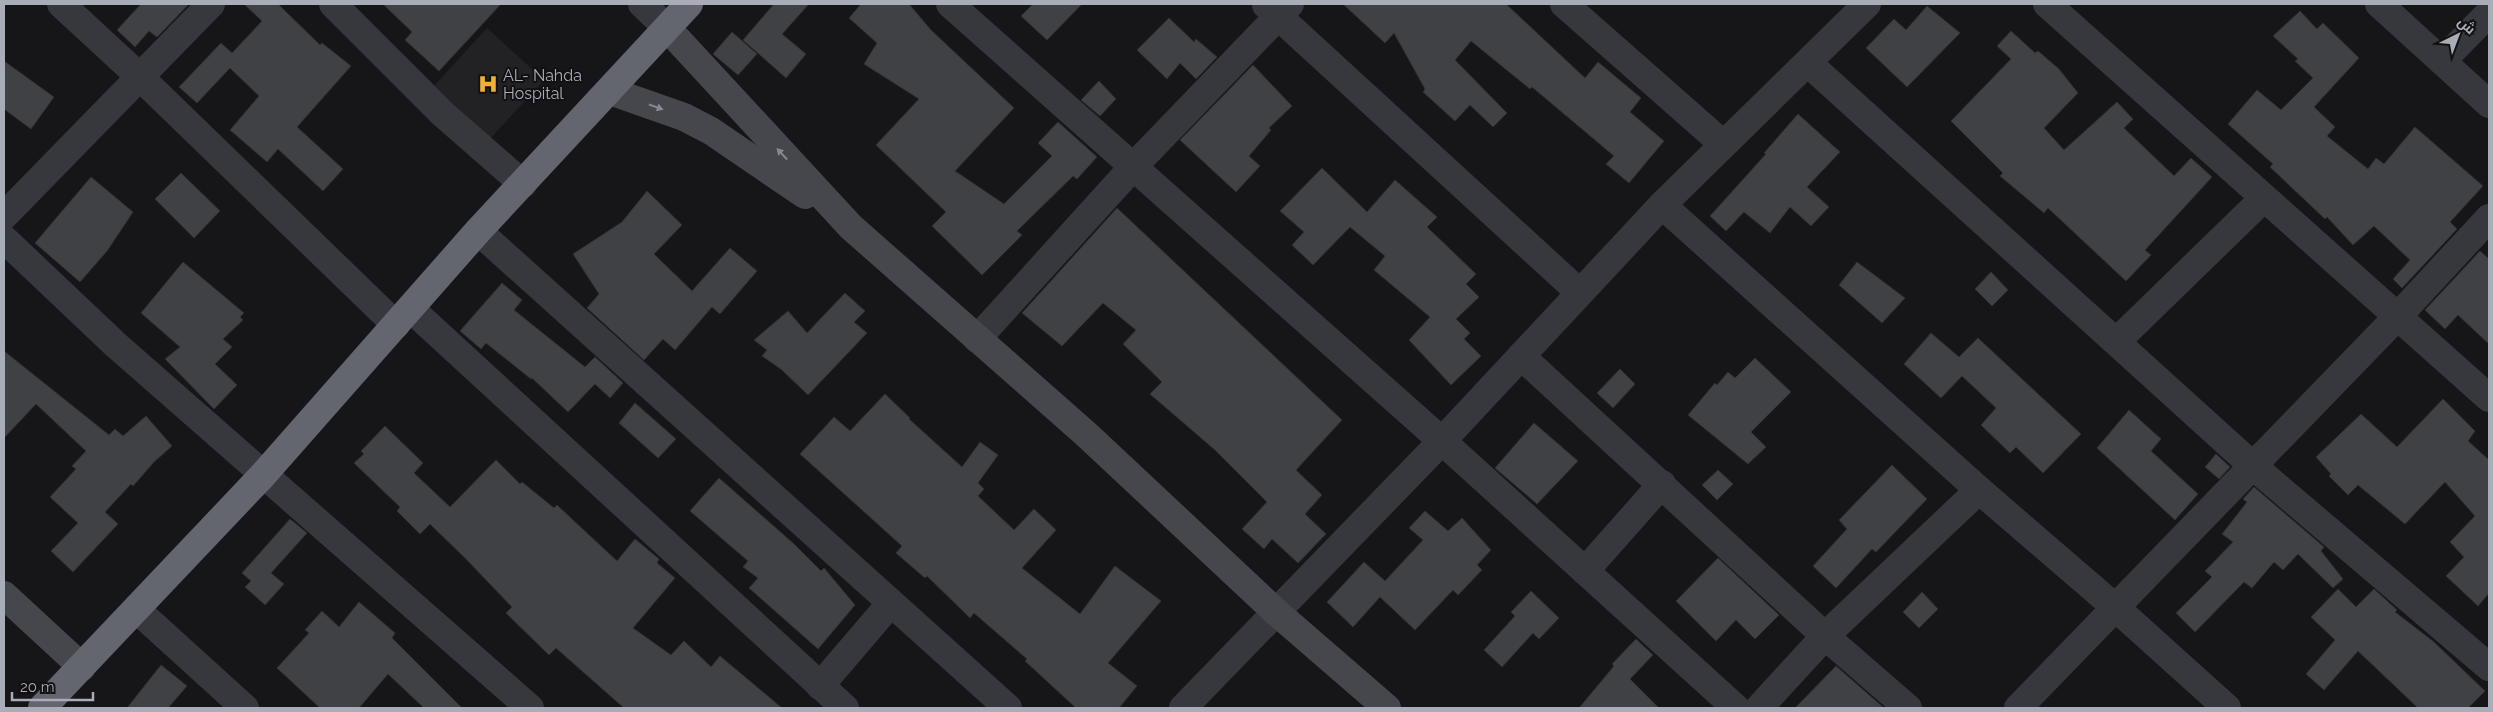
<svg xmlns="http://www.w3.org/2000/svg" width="2493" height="712" viewBox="0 0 2493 712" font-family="Raleway,Cairo,sans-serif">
  <rect width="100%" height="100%" fill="#161618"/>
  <polygon fill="#222225" points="487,28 544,80 489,140 433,87"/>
  <g fill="#404145" stroke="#303034">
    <polygon points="141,4 189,4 157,37 149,31 135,47 117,30"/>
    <polygon points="244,4 278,4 320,45 322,43 351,66 297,127 343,169 323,191 278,149 267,162 230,130 259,96 230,68 197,103 179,87 221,43 232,53 262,21"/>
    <polygon points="383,4 501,4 439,71 405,40 412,32"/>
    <polygon points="774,4 809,4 782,34 806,54 786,78 743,40"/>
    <polygon points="861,4 909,4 931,30 1014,108 955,171 1004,204 1052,156 1038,143 1058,122 1097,157 1077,179 1073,176 1017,231 1022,235 982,275 932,226 946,212 876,145 919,99 864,64 877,43 849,18"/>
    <polygon points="1033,4 1082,4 1047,40 1021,16"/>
    <polygon points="1343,4 1506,4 1585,78 1598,62 1641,98 1630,112 1664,141 1629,183 1606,164 1614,156 1532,87 1530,89 1471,41 1455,60 1507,113 1493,127 1470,105 1455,121 1423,92 1425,89 1394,33 1385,43"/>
    <polygon points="1927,6 1960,33 1907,87 1866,48 1894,19 1906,30"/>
    <polygon points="2300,11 2317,29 2323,23 2359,58 2314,107 2335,127 2327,136 2368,169 2376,158 2384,164 2415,127 2483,186 2450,222 2457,229 2402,288 2393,279 2410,260 2374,226 2353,245 2327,217 2325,219 2270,167 2273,164 2228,124 2257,90 2281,110 2313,78 2295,61 2298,59 2273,36"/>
    <polygon points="1169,18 1194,42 1196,39 1217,57 1196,79 1180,63 1167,79 1137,50"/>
    <polygon points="2011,31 2035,53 2038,51 2059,69 2078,93 2044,128 2064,150 2117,102 2133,119 2124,128 2174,176 2191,158 2212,177 2145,250 2151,255 2126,281 2048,208 2044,213 2000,176 2003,173 1951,121 2011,59 1997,46"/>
    <polygon points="732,32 757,54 738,75 713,54"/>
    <polygon points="4,61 54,97 31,129 4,109"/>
    <polygon points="1253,65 1292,106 1269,128 1271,130 1249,156 1260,166 1236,192 1180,140"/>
    <polygon points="1099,81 1116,99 1100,116 1081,100"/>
    <polygon points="1798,114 1840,152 1807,187 1829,207 1811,226 1790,207 1770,233 1744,212 1726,231 1710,216 1766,154 1764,153"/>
    <polygon points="1322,168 1367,212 1395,180 1437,217 1427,227 1476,274 1466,284 1479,297 1456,319 1470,333 1464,339 1481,356 1451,385 1409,340 1430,317 1374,270 1385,256 1350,227 1313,265 1292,245 1304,232 1280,211"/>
    <polygon points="181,173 220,211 194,238 155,199"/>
    <polygon points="91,177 133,212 107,251 80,282 35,243"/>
    <polygon points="647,191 682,225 654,254 692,291 730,248 757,271 720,314 712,307 675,350 663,339 644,360 587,308 599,294 573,254 622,222"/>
    <polygon points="1117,208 1342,420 1296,470 1322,495 1305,514 1326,534 1298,563 1272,539 1264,549 1242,529 1267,502 1215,450 1150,394 1162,382 1123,344 1136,330 1103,303 1062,346 1022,313"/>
    <polygon points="2480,251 2489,259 2489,344 2458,315 2445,329 2425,310"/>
    <polygon points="183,262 244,313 240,317 243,320 223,339 232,347 215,364 237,385 214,409 165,359 180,347 141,313"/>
    <polygon points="1857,262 1905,298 1882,323 1839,285"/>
    <polygon points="1991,272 2008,290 1992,306 1975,289"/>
    <polygon points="502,283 522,300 514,310 585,367 595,357 623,383 610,398 595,384 568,412 532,378 531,379 486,343 481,349 460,331"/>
    <polygon points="845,293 865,311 854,322 867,333 808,395 782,370 762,356 767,350 754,340 788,311 807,333"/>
    <polygon points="1931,333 1959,357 1978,338 2081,434 2043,473 2016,447 2010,453 1981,425 1996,408 1962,376 1941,398 1904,364"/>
    <polygon points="4,351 109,435 115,429 123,436 146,416 172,446 154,462 133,486 131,484 105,512 118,524 73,572 51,551 78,523 50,497 76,469 72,466 86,451 36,404 4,438"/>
    <polygon points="1755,358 1791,392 1751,432 1766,447 1748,464 1688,415 1715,383 1717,385 1728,372 1735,378"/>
    <polygon points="1620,369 1635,384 1613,408 1597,393"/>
    <polygon points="885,394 910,418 909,419 962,467 980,442 998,455 978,483 984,489 978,496 1014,530 1034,509 1056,530 1022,568 1080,614 1115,566 1161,601 1108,663 1137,686 1119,708 1076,708 1025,661 1027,659 974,613 970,618 927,576 925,578 896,553 902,546 800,454 834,417 850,431"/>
    <polygon points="2443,399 2475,431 2468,441 2489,460 2489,593 2478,606 2446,576 2464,557 2450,542 2475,516 2445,482 2405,524 2358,485 2348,495 2329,476 2331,474 2316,457 2361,414 2397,447"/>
    <polygon points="635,403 676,439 658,458 619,423"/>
    <polygon points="2129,410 2161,439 2151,451 2198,494 2175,520 2097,448"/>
    <polygon points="1534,423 1578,461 1537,504 1495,468"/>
    <polygon points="385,426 423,463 414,473 450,507 496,460 520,484 522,482 554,508 557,505 617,561 635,539 659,559 657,563 675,578 633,628 671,655 684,641 711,667 720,656 782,708 624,708 556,648 549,655 506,613 512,607 466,559 430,524 420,534 397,511 400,507 354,463 364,454 361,451"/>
    <polygon points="2216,454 2230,467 2219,479 2205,467"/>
    <polygon points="1892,465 1927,499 1876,552 1872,549 1836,588 1813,566 1847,529 1839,520"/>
    <polygon points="1718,470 1733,484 1717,500 1702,485"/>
    <polygon points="719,478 794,544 821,571 824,568 855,605 818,649 749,588 758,578 743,567 748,561 690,511"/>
    <polygon points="2254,487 2324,547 2321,551 2343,579 2333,588 2298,554 2283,570 2274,562 2252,588 2244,582 2195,632 2176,613 2212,577 2205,571 2233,542 2222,534 2247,502 2243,499"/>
    <polygon points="1425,511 1448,531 1462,518 1491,550 1477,565 1482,570 1458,595 1453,590 1415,630 1380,597 1353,627 1327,602 1364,562 1385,581 1423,540 1409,528"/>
    <polygon points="290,519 307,533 271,573 284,584 265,605 245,587 251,581 242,573"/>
    <polygon points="1718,558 1779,615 1755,639 1736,620 1716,641 1676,601"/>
    <polygon points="2338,589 2356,607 2374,589 2397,610 2395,612 2434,642 2485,691 2468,708 2418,708 2358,651 2324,690 2306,674 2335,640 2311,617"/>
    <polygon points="1531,591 1559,618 1539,639 1533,633 1502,667 1484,650 1515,616 1511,612"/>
    <polygon points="1922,592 1938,609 1919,628 1903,612"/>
    <polygon points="359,602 395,633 392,638 462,708 424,708 388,674 359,708 320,708 277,668 309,633 305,630 322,611 339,627"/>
    <polygon points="1636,639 1653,655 1630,679 1659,708 1579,708 1614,666 1612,664"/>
    <polygon points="161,665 187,686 168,708 127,708"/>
    <polygon points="1836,666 1884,708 1795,708"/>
  </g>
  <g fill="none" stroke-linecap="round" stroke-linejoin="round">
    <g stroke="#37383d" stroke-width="28">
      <polyline points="61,4 140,77 396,325"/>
      <polyline points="333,4 443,114 523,184"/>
      <polyline points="642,4 667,28"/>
      <polyline points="950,4 1442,441 1736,708"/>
      <polyline points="1564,4 1723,144"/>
      <polyline points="2047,4 2489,398"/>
      <polyline points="2379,4 2489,104"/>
      <polyline points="1266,5 1579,292"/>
      <polyline points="2442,61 2489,13"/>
      <polyline points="1808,63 2253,466 2489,667"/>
      <polyline points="1662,205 1979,490 2116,608 2227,708"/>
      <polyline points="4,216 211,4"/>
      <polyline points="478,231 1008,708"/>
      <polyline points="4,239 116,345 530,708"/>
      <polyline points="411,309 845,708"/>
      <polyline points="977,339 1132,168 1290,4"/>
      <polyline points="2117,341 2264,198"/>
      <polyline points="1521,356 1825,636 1908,708"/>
      <polyline points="1585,571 1662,484"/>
      <polyline points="137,610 245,708"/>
      <polyline points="820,686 890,604"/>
      <polyline points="1183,708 1442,441 1662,205 1867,4"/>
      <polyline points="1759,708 1825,636 1979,490"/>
      <polyline points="2018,708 2399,315 2489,218"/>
    </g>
    <g stroke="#45474d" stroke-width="28">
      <polyline points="667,28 851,227 1087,435 1275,611 1387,708"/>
      <polyline points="610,91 684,117 711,131 805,195"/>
      <polyline points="4,595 82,667"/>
    </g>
    <polyline stroke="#63666e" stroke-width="28" points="42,708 263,475 478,231 689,4"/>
  </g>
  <defs><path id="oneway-solid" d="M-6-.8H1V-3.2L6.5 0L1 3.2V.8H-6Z" transform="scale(1.25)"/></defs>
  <g fill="#858993">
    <use href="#oneway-solid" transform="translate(656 107) rotate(19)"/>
    <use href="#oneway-solid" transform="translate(782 154) rotate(-133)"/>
  </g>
  <defs>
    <symbol id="hospital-bare" viewBox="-9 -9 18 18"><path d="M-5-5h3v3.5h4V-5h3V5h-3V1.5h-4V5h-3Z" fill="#f2b134" stroke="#111113" stroke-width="2.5" paint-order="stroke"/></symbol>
  </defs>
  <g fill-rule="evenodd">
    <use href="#hospital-bare" x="474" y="70" width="28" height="28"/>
  </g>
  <g text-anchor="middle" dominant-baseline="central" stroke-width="4" stroke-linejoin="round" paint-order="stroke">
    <g font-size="16" fill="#a8adb8" stroke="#111113" text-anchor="start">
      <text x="503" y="75">AL- Nahda<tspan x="503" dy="18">Hospital</tspan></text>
    </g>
  </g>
  <rect width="2493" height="712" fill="none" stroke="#a8adb8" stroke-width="10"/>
  <g transform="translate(2458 35) rotate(42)" stroke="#111113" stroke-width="4" paint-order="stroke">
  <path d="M0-4L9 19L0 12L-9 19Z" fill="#a8adb8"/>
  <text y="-8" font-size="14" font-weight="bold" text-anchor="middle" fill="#a8adb8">ش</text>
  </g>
  <path d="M12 692v8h81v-8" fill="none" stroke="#a8adb8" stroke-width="2.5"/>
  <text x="20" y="692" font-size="15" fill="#a8adb8" stroke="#111113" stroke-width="4" paint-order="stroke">20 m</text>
</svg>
